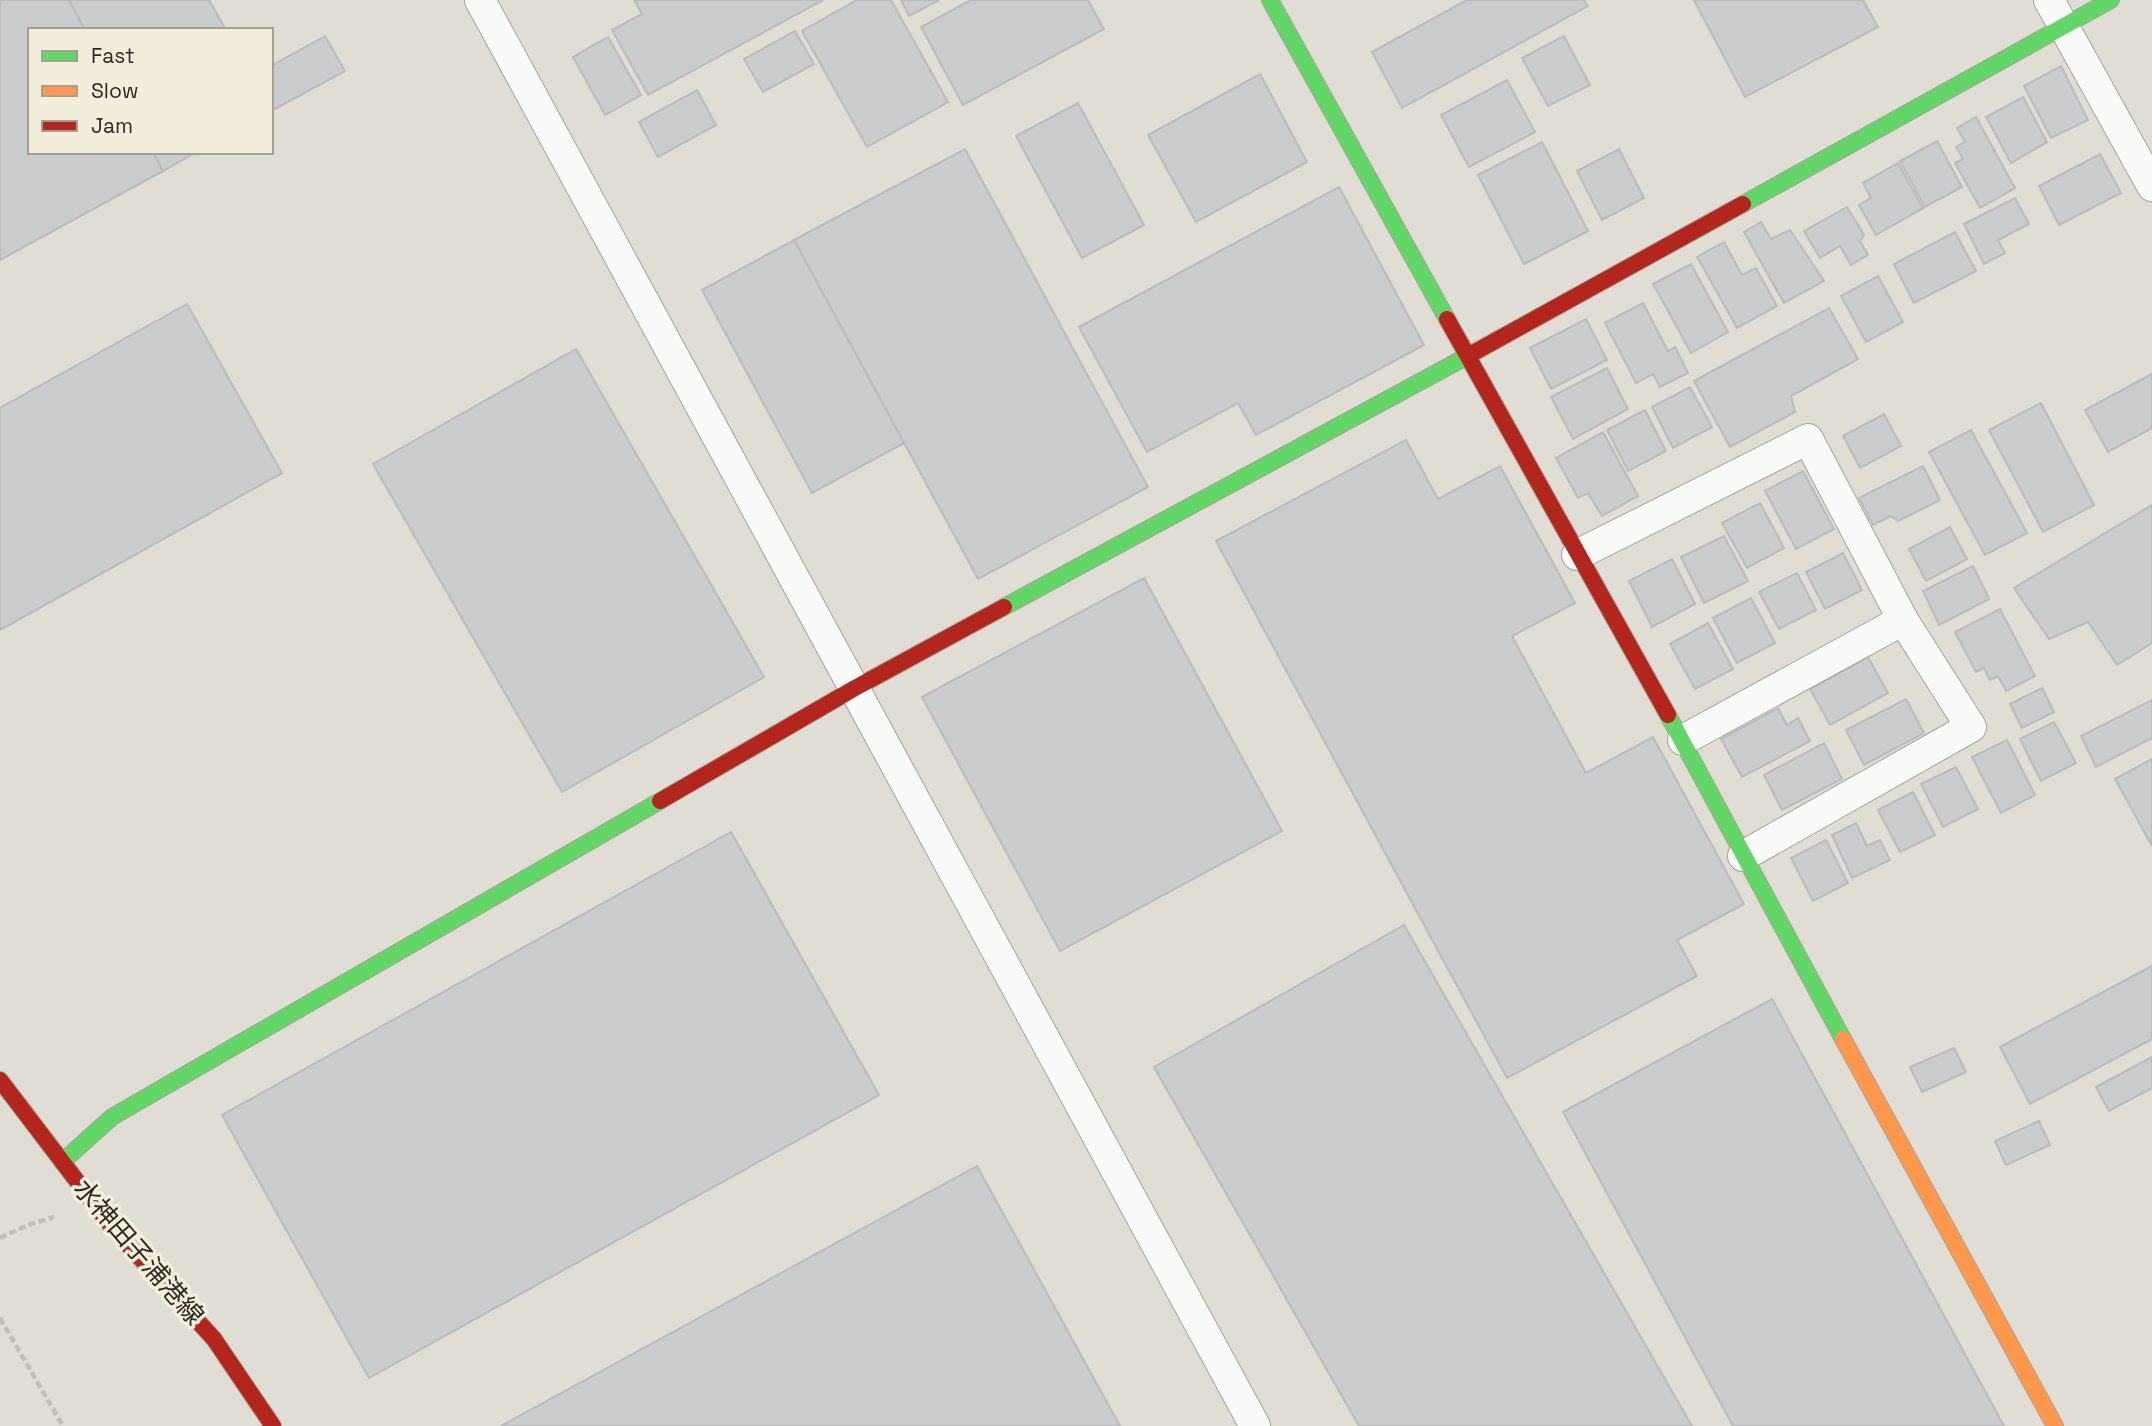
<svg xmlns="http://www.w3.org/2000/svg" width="2152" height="1426" viewBox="0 0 2152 1426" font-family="'Space Grotesk','Noto Sans JP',sans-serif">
  <rect width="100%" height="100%" fill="#e0ddd4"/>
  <g fill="#cbcccd" stroke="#babbba" stroke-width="2">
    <polygon points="0,0 69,0 85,30 30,30 30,152 153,152 163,171 0,260"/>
    <polygon points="69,0 209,0 226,30 85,30"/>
    <polygon points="634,0 823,0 648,95 612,30 642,14"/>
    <polygon points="857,0 891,0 948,102 867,147 802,31"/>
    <polygon points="901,0 939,0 909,16"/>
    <polygon points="971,0 1088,0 1104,29 963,105 921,27"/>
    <polygon points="1467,0 1584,0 1588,6 1402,108 1372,52"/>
    <polygon points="1694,0 1863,0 1878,27 1745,97"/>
    <polygon points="795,31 814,64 763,92 744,59"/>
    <polygon points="325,36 345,71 271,111 271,66"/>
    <polygon points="1564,36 1590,85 1548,106 1522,58"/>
    <polygon points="608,37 641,95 605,115 573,57"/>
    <polygon points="2061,66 2088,120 2051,138 2024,86"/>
    <polygon points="1260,74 1307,162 1196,222 1148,135"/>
    <polygon points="1507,80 1535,132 1469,167 1441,115"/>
    <polygon points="697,90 716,125 658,157 639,122"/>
    <polygon points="2023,97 2047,142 2011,163 1986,117"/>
    <polygon points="1078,103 1144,225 1082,258 1016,136"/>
    <polygon points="1976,117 2015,188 1980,208 1955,163 1963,159 1956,147 1965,142 1957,128"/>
    <polygon points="1937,141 1962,187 1925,207 1900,161"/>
    <polygon points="1542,142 1588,231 1524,264 1478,175"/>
    <polygon points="965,149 1148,487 978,579 794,240"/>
    <polygon points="1619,149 1644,198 1602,220 1577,171"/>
    <polygon points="153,152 196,152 163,171"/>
    <polygon points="2100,154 2121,193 2059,225 2039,186"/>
    <polygon points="1898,163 1923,208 1876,235 1859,205 1871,198 1863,183"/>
    <polygon points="1339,187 1424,345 1256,435 1238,403 1147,452 1079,327"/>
    <polygon points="2015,198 2029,224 1998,240 2005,253 1984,264 1964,224"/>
    <polygon points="1847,207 1864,235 1860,241 1868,255 1851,265 1840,246 1820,258 1804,231"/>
    <polygon points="1761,222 1771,239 1790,230 1824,281 1784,303 1744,232"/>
    <polygon points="1955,232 1976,271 1914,303 1894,264"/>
    <polygon points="794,240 904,443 812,493 702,290"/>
    <polygon points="1724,242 1742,275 1756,268 1777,306 1737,328 1697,257"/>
    <polygon points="1691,264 1728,332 1691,353 1653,284"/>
    <polygon points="1878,276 1903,322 1866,342 1841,296"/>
    <polygon points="1643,303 1668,351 1675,347 1688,373 1660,387 1653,374 1636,383 1605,323"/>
    <polygon points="187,304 282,473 0,630 0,408"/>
    <polygon points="1829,308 1858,359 1791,396 1795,412 1730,447 1694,381"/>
    <polygon points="1586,319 1607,360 1551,389 1530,348"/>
    <polygon points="576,349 764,677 562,792 373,464"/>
    <polygon points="1607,368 1628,409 1573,439 1551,397"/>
    <polygon points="2152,374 2152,428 2108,452 2085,410"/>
    <polygon points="1690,387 1712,427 1673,448 1652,407"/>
    <polygon points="2041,403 2094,505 2043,532 1989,430"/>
    <polygon points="1645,410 1666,451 1628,471 1607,430"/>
    <polygon points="1884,414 1901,446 1860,468 1843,436"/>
    <polygon points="1971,430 2027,533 1985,555 1929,452"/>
    <polygon points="1603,432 1638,496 1602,516 1588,493 1578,498 1556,458"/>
    <polygon points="1406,440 1438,499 1500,466 1575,603 1512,636 1586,773 1653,737 1744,904 1677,940 1697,976 1507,1078 1216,541"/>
    <polygon points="1923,466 1940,500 1898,521 1891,516 1873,525 1859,498"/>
    <polygon points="1803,471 1834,529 1796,549 1765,491"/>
    <polygon points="1760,503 1784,548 1747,568 1722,523"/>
    <polygon points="2152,505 2152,643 2117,665 2088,622 2049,639 2014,588"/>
    <polygon points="1950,527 1967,559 1926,581 1909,549"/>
    <polygon points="1724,536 1748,581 1704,603 1681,557"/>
    <polygon points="1843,553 1862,590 1825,609 1806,572"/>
    <polygon points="1672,559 1695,604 1652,627 1629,581"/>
    <polygon points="1973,566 1989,599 1939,625 1923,591"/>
    <polygon points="1797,573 1816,610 1779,629 1759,592"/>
    <polygon points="1144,578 1282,831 1060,951 922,697"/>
    <polygon points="1751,598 1775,643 1737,663 1713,618"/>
    <polygon points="2000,609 2035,676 2006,691 1998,676 1990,680 1984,668 1976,672 1955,632"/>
    <polygon points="1708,623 1733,669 1695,689 1670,644"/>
    <polygon points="1868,657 1888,693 1830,725 1810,689"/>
    <polygon points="2042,688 2054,712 2022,728 2010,704"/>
    <polygon points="1906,699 1924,733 1864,765 1846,730"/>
    <polygon points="2152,700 2152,738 2096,767 2081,736"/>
    <polygon points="1778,708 1787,725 1798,718 1810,741 1742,777 1721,739"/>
    <polygon points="2054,722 2076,763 2041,781 2020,739"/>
    <polygon points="2007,740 2035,795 2001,813 1972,757"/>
    <polygon points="1824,743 1842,779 1782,810 1764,775"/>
    <polygon points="2152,759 2152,846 2115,779"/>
    <polygon points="1956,767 1978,809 1943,827 1921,784"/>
    <polygon points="1913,792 1935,835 1900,852 1878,810"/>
    <polygon points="1856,823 1867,846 1880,840 1890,860 1852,878 1832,835"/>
    <polygon points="731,832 879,1095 369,1378 222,1115"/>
    <polygon points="1826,840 1848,883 1813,901 1791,858"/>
    <polygon points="1404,925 1692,1426 1359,1426 1154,1067"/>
    <polygon points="2152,966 2152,1039 2030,1104 2000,1047"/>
    <polygon points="1772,999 2004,1426 1733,1426 1563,1112"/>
    <polygon points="1954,1048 1966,1072 1922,1092 1910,1067"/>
    <polygon points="2152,1057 2152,1088 2109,1111 2096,1087"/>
    <polygon points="2039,1121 2050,1145 2006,1165 1995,1141"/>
    <polygon points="977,1166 1120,1426 501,1426"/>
  </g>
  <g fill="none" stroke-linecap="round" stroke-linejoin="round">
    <defs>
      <g id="street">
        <polyline points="480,0 1255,1426"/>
        <polyline points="2049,0 2152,186"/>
        <polyline points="1577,555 1808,439 1903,620 1971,727 1743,856"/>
        <polyline points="1683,740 1903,620"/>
      </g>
      <g id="fast">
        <polyline points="1270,0 1447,319"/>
        <polyline points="1743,204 2111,0"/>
        <polyline points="1004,607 1475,352"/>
        <polyline points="1668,715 1843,1039"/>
        <polyline points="62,1162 112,1117 660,801"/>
      </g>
      <polyline id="slow" points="1843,1039 2055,1426"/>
      <g id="jam">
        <polyline points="1447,319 1668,715"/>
        <polyline points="1475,352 1743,204"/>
        <polyline points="660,801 855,688 1004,607"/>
        <polyline points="0,1080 112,1227 214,1339 273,1426"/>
      </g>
    </defs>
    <use href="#street" stroke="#a6a39c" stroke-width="32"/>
    <use href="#fast" stroke="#a6a39c" stroke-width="18"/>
    <use href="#slow" stroke="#a6a39c" stroke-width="18"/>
    <use href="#jam" stroke="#a6a39c" stroke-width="18"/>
    <g stroke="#bfbebb" stroke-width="4.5" stroke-dasharray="7 3.5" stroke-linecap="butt">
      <polyline points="0,1238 28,1225 54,1217"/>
      <polyline points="0,1318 63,1426"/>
    </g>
    <use href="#street" stroke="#fafaf9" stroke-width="30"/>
    <use href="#fast" stroke="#63d668" stroke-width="16"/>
    <use href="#slow" stroke="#ff974d" stroke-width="16"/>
    <use href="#jam" stroke="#b3261e" stroke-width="16"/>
  </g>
  <g text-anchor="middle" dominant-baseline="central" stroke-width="7" stroke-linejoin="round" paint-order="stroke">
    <g font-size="26" fill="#2d2a24" stroke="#f3eddb">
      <text transform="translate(139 1252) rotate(49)">水神田子浦港線</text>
    </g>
  </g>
  <rect x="28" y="28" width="245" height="126" fill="#f3eddb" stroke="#a49f92" stroke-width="2"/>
  <rect x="42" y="51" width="35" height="10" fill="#63d668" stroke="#a49f92" stroke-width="2"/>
  <text x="91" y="63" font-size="21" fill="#2d2a24">Fast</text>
  <rect x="42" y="86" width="35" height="10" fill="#ff974d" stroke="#a49f92" stroke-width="2"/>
  <text x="91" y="98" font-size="21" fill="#2d2a24">Slow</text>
  <rect x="42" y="121" width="35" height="10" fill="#b3261e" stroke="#a49f92" stroke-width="2"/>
  <text x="91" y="133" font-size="21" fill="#2d2a24">Jam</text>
</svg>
